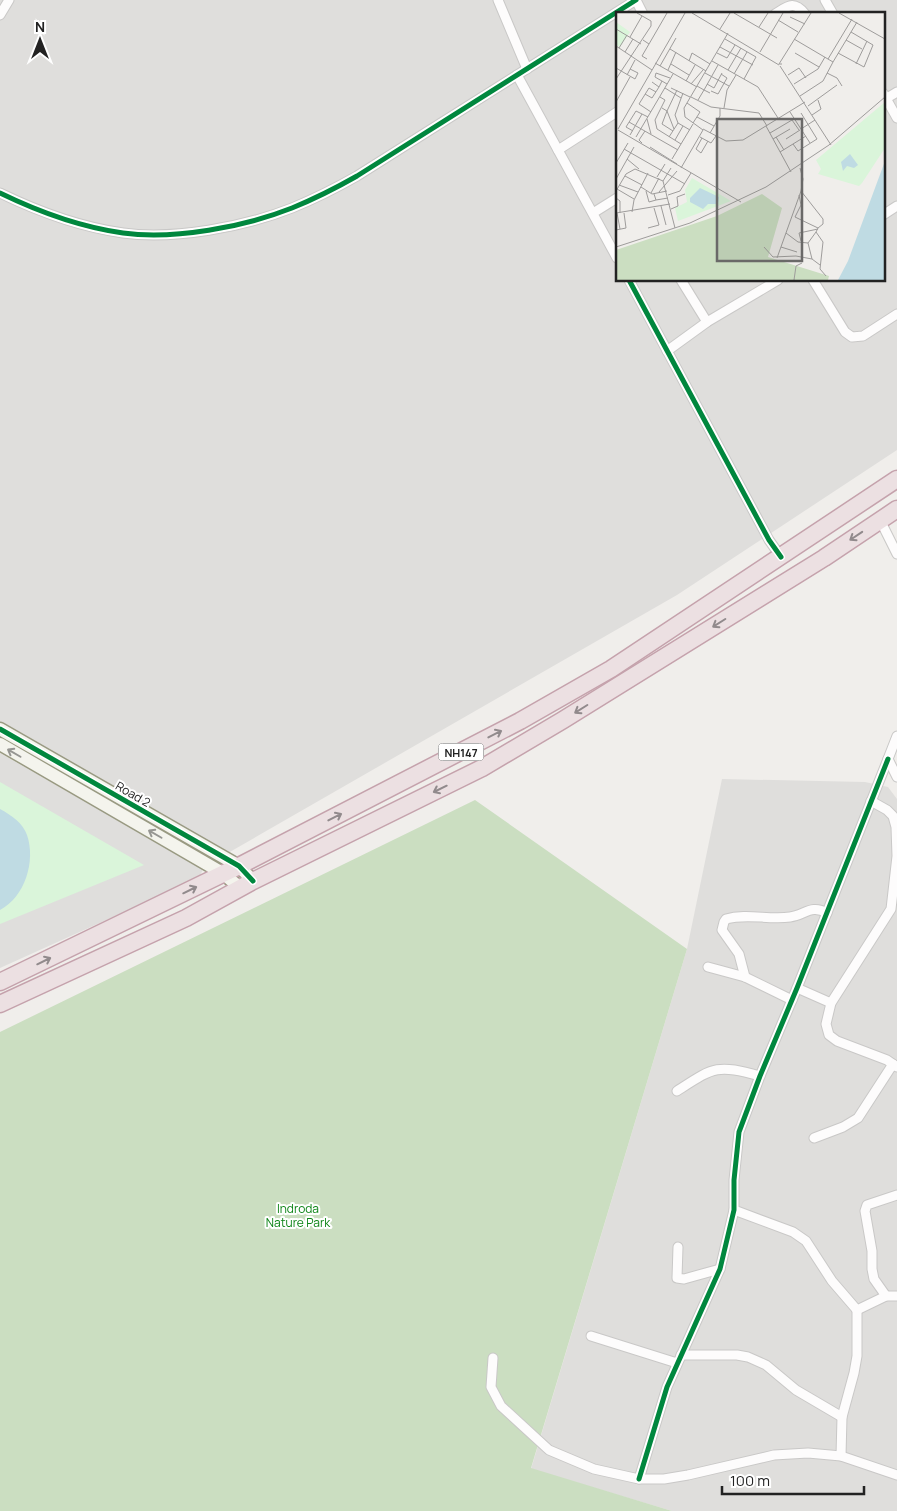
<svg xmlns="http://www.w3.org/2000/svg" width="897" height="1511" viewBox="0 0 897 1511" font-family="Manrope,sans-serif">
  <rect width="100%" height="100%" fill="#f0eeeb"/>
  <g fill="#dfdedc" fill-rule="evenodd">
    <path d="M0,0H897V450L677,595L228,853L0,722ZM617,14H883V280H617Z"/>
    <polygon points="0,753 203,869 199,878 0,968"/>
    <polygon points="722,779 865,782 888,787 897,799 897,1511 672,1511 531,1469 687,949"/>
  </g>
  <polygon fill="#cbdec1" points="475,800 687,949 531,1468 672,1511 0,1511 0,1032"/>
  <polygon fill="#daf5da" points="0,782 144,865 0,924"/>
  <path fill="#bfdbe3" d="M0,809C11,815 23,823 27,835C36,861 25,897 0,910Z"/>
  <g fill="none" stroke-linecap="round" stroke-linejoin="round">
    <defs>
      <g id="street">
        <polyline points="498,0 527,69"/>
        <polyline points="636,0 643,14"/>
        <polyline points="825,0 833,14"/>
        <path d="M775,14C788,6 794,0 805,14"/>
        <polyline points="0,15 9,0"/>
        <polyline points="517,75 617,258"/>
        <polyline points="883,93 897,118"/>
        <polyline points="887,98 897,92"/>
        <polyline points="558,150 617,112"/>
        <path d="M0,193C39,212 80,227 123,233C174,240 244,227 292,208C314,199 336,188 357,176L636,0"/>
        <polyline points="593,213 617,198"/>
        <polyline points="883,215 897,206"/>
        <polyline points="629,280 769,540 781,557"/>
        <polyline points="681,280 707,322"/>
        <polyline points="813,280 845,332 852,337 863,336 897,314"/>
        <polyline points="667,351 707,322 778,280"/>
        <polyline points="880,520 897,554"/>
        <polyline points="897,736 888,759 897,777"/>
        <polyline points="871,801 887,810 893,816 896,827 897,856 891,909 831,1003 826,1024 829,1035 837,1041 887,1060 897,1067"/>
        <polyline points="708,967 745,977 792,1000"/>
        <path d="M745,977L739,954L722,930L724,922L726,919C746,913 769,920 790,917C805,915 811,904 827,913"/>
        <polyline points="797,988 831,1003"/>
        <path d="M677,1091C714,1067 716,1064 760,1076"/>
        <polyline points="814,1138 843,1127 858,1118 893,1064"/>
        <polyline points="734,1210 793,1232 806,1241 832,1281 857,1310 886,1296 897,1296"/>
        <polyline points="678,1247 677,1278 684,1279 720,1269"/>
        <polyline points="886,1296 874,1279 872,1269 872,1251 865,1211 867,1205 897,1195"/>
        <polyline points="591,1336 677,1363"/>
        <polyline points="681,1355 737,1355 748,1357 766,1365 796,1390 842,1417"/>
        <polyline points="493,1358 491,1387 501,1406 549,1450 594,1469 639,1479 664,1479 688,1475 774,1455 808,1453 841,1456 897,1475"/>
        <polyline points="841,1456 842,1417 854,1373 857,1356 857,1310"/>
        <polyline points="639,1479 667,1387 720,1269 734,1210 734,1180 739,1132 760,1076 797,988 888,759"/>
      </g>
      <g id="secondary">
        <polyline points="0,729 239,866 253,881"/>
        <polyline points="0,744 224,874 240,888"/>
      </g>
      <g id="highway">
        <polyline points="0,982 239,866 520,721 611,669 897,479"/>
        <polyline points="0,1004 186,918 253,881 482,768 563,720 824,558 897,509"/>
      </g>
    </defs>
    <use href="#street" stroke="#c9c8c7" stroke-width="11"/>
    <use href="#secondary" stroke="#999a82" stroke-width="15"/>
    <use href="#highway" stroke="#c5a2ac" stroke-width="19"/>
    <use href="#street" stroke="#fdfcfc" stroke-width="9"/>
    <use href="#secondary" stroke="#f4f4ed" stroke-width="12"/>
    <use href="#highway" stroke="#ece0e2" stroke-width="16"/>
    <defs>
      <g id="cycleway">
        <path d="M0,193C39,212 80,227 123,233C174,240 244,227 292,208C314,199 336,188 357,176L636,0"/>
        <polyline points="629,280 769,540 781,557"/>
        <polyline points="0,729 239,866 253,881"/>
        <polyline points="639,1479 667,1387 720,1269 734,1210 734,1180 739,1132 760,1076 797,988 888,759"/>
      </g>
    </defs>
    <use href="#cycleway" stroke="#fff" stroke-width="8"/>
    <use href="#cycleway" stroke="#00873e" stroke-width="5"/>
  </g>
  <defs><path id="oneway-shaft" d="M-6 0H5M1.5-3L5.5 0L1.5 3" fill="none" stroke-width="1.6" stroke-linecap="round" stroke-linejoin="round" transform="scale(1.25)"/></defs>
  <g stroke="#918a8c">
    <use href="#oneway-shaft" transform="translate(856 536) rotate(146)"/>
    <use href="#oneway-shaft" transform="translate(719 623) rotate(148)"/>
    <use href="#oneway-shaft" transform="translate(581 709) rotate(148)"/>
    <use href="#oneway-shaft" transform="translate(495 734) rotate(-27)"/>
    <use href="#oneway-shaft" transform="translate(440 789) rotate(154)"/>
    <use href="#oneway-shaft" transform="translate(335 817) rotate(-27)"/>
    <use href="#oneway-shaft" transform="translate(190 890) rotate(-26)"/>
    <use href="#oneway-shaft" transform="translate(44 961) rotate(-26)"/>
  </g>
  <g stroke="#969692">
    <use href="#oneway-shaft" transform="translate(14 753) rotate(-150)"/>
    <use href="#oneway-shaft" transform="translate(155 834) rotate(-150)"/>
  </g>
  <g text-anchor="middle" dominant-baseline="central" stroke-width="4" stroke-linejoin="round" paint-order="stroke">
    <rect fill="#fff" stroke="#646464" stroke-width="1" x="438.5" y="743.5" width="45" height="17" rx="4"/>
    <g font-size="11" font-weight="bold" fill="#222">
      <text x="461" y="752">NH147</text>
    </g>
    <g font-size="12" fill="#222" stroke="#fff">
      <text transform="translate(133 794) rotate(30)">Road 2</text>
    </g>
    <g font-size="12" fill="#0c8416" stroke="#fff">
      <text x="298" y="1208">Indroda<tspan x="298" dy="14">Nature Park</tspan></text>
    </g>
  </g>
  <g transform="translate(616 12)">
    <rect width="269" height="269" fill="#f0eeeb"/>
    <path d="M146,182L166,196L152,245L213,264L212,268H0V238L101,204Z" fill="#cbdec1"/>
    <path d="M0,10L14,20L4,35L0,33ZM269,90V136L246,171L243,174L202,162L205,157L200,148ZM76,166L115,189L62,209L59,196L71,190L69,178Z" fill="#daf5da"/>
    <path d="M234,142L242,153L238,156L231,154L227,159L225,150ZM269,149V268H222L232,249ZM84,176L103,185L102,192H92L87,197L74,190V186Z" fill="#bfdbe3"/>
    <path fill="none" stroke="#9e9c9b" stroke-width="1" d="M76,1L163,53M118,1L161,26M223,1L269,27M174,5L189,12M162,8L182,20M143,15L152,1M0,17L25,32M104,17L114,1M14,25L26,4M109,27L140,45L128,67M178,27L217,50L241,10M27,28L33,32L26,44L31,47M230,28L246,37M33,32L51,1M0,34L36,58M104,35L137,53M3,36L11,23M54,37L90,59M9,40L17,27M144,40L167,1M101,41L111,46L119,33M179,41L203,55M222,41L248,55L257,33L235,20M212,47L236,7M73,49L76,41L94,52M96,49L142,75L162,106M39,51L81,75M55,52L73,63M166,52H163L195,1M240,52L251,29M44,54L60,26M164,54L215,133M0,56L19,67L22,61L14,57M52,58L60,40M112,58L125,36M89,61L113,74M211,61L221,66L226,74M118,62L131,40M11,63L19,48M172,63L183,56L190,66M0,67L35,14V9L21,1M70,69L79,53M36,70L43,75L46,69M51,72L39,65L40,61L54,66M75,72L87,58M91,72L98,76L106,61M178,72L202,57L209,45M81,74L88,78L82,88M49,76L65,86M55,76L74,85M95,79L102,82L111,66L105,62M67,81L59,103L62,111L74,118M94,81L88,78L102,53M29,82L36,86L43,75M184,84L207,69L217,50M44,85L49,88L39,108L41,117L65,132M75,85L95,95L143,101L151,114M0,90L14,65M71,91L84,100L77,111M192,94L221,73M46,96L51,99L46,112L57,119M108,96L111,78L120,63M51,99L61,78M51,99L58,117M35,100L23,92L33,76L40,80M174,100L194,131M196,103L205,97L202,88M81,105L98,114M31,107L35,122M13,110L62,138M150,114L175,160M2,117L69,1M87,117L110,129L127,128L189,90M185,117L199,108M2,118L125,190M17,119L10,115L20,99L32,105M94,121L104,104V96M154,121L176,108L183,118M14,123L26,102M20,125L57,62M53,125L62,111M84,125L95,131L100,124M160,125L168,138M86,126L80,137L85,141L92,129M157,127L174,117M170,127L184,118M59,128L67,114M26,131L23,128L29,119M177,132L182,139L201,127L185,101M34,135L61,152M8,137L69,172M164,140L190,124M11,147L23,157M56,147L77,112M0,151L12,131M65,156L87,118L69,105L68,96L112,21M184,156L187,167L185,179L207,207V212L202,216M9,164L26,173M41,165L49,152M0,167L18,135M47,169L55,156M3,173L22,180M25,175L36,182L51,179M1,177L18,187M0,179L10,162L19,157L47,169L59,216M30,179L33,190L40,188M43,180L61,159M35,181L43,166M38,182L40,188L52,186M52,183L64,179L75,161M183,183L185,193L179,205L202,216L200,220L207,230L204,257L210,264M0,186L4,189V201M45,194L50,213M55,197L62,194L61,185L69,182M16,200L18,188L32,161M0,201L54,192M1,201L4,217M32,216L43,213L38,196M0,218L10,216L8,201M170,221L182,230L192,231L200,220M185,229L183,221L202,217M192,231L196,247M0,235L74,211L150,175L213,133L269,85M148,235L157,245L180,244L196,247L204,253M165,235L181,240M161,246L185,179M178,268L180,254L186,251"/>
    <path fill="#6a6968" fill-opacity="0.15" stroke="#6a6968" stroke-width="2.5" d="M101,107H186V249H101Z"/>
    <rect width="269" height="269" fill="none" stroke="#222" stroke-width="2.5"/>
  </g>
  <g transform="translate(40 40)" stroke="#ffffff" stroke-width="4" paint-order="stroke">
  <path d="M0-4L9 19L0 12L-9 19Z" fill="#222222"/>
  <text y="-8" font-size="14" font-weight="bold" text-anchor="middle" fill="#222222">N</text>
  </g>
  <path d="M722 1486v8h142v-8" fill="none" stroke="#222222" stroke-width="2.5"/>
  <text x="730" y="1486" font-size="15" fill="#222222" stroke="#ffffff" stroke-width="4" paint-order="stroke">100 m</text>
</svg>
